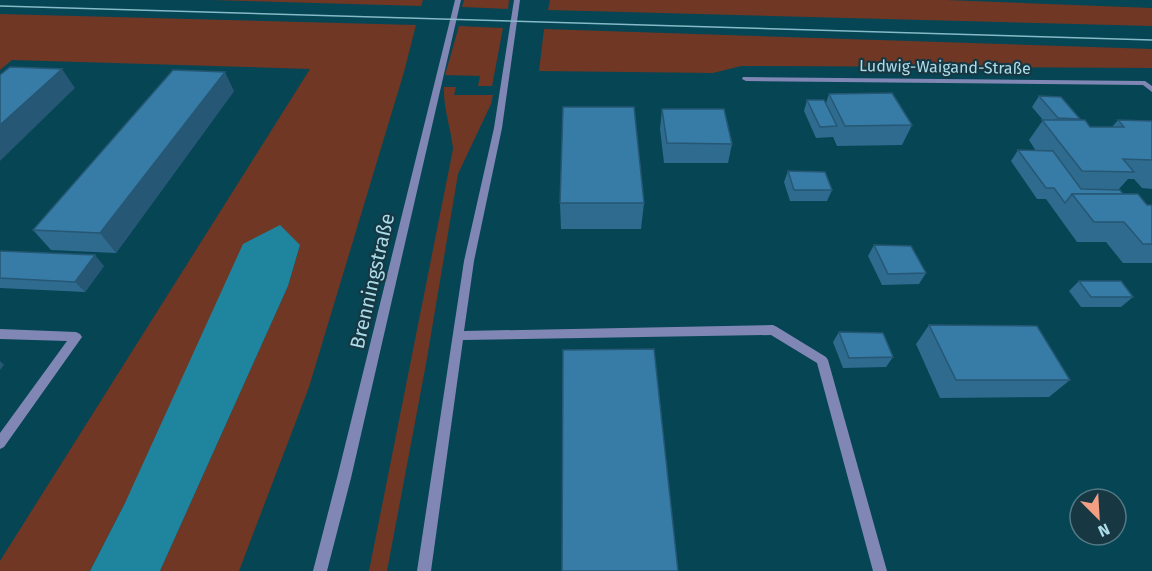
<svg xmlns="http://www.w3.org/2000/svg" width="1152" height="571" viewBox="0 0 1152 571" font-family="'Fira Sans',sans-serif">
  <rect width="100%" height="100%" fill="#054554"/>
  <g fill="#703724">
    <polygon points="211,0 423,0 421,6"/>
    <polygon points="464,0 509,0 508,9 462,7"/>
    <polygon points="550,0 946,0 1152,8 1152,26 548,10"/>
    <polygon points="0,14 416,25 404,72 309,387 239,571 160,571 288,286 300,245 125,503 90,571 0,571 0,561 310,69 12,60 0,70"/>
    <polygon points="459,26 503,28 492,86 478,86 480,76 445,75"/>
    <polygon points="544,29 1152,49 1152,68 741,66 713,73 539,71"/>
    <path d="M444,87H456L454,95H493L491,104L458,174L426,364L387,571H369L453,149C451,128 443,108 444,87Z"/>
  </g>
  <polygon fill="#1f859e" points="280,225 300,245 288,286 160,571 90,571 125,503 243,244"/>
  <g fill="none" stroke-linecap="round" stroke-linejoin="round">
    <g fill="#8187b5" fill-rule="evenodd">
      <polygon points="455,0 461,0 351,478 327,571 313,571 337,478"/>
      <polygon points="514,0 520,0 502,128 474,261 464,331 773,325 777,327 826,357 828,360 887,571 873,571 817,363 771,335 463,340 431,571 417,571 464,261 494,128"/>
      <polygon points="743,77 1145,81 1152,86 1152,92 1143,85 746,81 742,79"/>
      <polygon points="0,329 76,332 80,334 82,337 4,447 0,449 0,433 67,341 0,339"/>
    </g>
    <polyline stroke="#87bac8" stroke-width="1.5" points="0,6 1152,40"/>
  </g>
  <g fill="#2f6b8f">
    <polygon points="234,91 116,253 51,250 33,230"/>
    <polygon points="829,94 912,125 902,145 837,146 833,137 816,138 804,111 807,100 826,103"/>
    <polygon points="1039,96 1080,119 1079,120 1090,127 1112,127 1118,120 1152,121 1152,189 1142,188 1134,179 1128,179 1118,190 1123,194 1147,205 1152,205 1152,263 1123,263 1106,242 1077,242 1046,199 1037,199 1011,161 1018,150 1036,151 1029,140 1043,120 1032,107"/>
    <polygon points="662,109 732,144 728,163 664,163 660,129"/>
    <polygon points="788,171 832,190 827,201 790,201 784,182"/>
    <polygon points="560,203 644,203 641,229 561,229"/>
    <polygon points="874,245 926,273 919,284 882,285 868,256"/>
    <polygon points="0,251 104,266 85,292 0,288"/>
    <polygon points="1079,281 1133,297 1121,307 1081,307 1069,291"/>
    <polygon points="929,325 1070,380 1049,397 940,398 916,344"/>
    <polygon points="839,332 893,357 886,367 843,368 833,342"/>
  </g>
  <g fill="#265774">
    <polygon points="62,69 75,88 0,161 0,125"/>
    <polygon points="225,72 234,91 116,253 100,233"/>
    <polygon points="95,255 104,266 85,292 75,282"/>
    <polygon points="0,361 4,365 0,370"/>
  </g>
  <g fill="#377ca6" stroke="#265774" stroke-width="1.5">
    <polygon points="10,67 62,69 0,125 0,75"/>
    <polygon points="173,70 225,72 100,233 33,230"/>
    <polygon points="892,93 912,125 845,126 829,94"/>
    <polygon points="1039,96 1061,97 1080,119 1058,118"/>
    <polygon points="807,100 824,100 837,126 820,127"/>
    <polygon points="563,107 634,107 644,203 560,203"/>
    <polygon points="662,109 724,109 732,144 667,143"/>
    <polygon points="1042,120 1085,120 1090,127 1124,127 1118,120 1152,121 1152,160 1123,159 1134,172 1082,171"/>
    <polygon points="1018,150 1053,151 1081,189 1120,190 1123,194 1072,194 1065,203 1054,188 1046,188"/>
    <polygon points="788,171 825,172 832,190 794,190"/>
    <polygon points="1072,194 1138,194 1147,205 1152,205 1152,244 1143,244 1124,222 1094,222"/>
    <polygon points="874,245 911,246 926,273 888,274"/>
    <polygon points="0,251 95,255 75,282 0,278"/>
    <polygon points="1079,281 1121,281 1133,297 1091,297"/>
    <polygon points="929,325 1037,326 1070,380 956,380"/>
    <polygon points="839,332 883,333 893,357 849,358"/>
    <polygon points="654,349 678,571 562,571 563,350"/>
  </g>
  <g text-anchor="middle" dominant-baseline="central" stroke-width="4.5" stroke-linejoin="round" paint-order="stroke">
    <g font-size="16" fill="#acdbe9" stroke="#173842">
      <text transform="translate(945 67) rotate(1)">Ludwig-Waigand-Straße</text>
    </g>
    <g font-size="20" fill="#acdbe9" stroke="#173842">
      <text transform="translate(372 281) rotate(-77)">Brenningstraße</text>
    </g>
  </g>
  <g transform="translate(1098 517) rotate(156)"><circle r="28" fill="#173842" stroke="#537985" stroke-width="1.5"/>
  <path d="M0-4.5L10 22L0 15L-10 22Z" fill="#f39f84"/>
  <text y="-9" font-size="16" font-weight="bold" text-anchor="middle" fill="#acdbe9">N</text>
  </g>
</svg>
